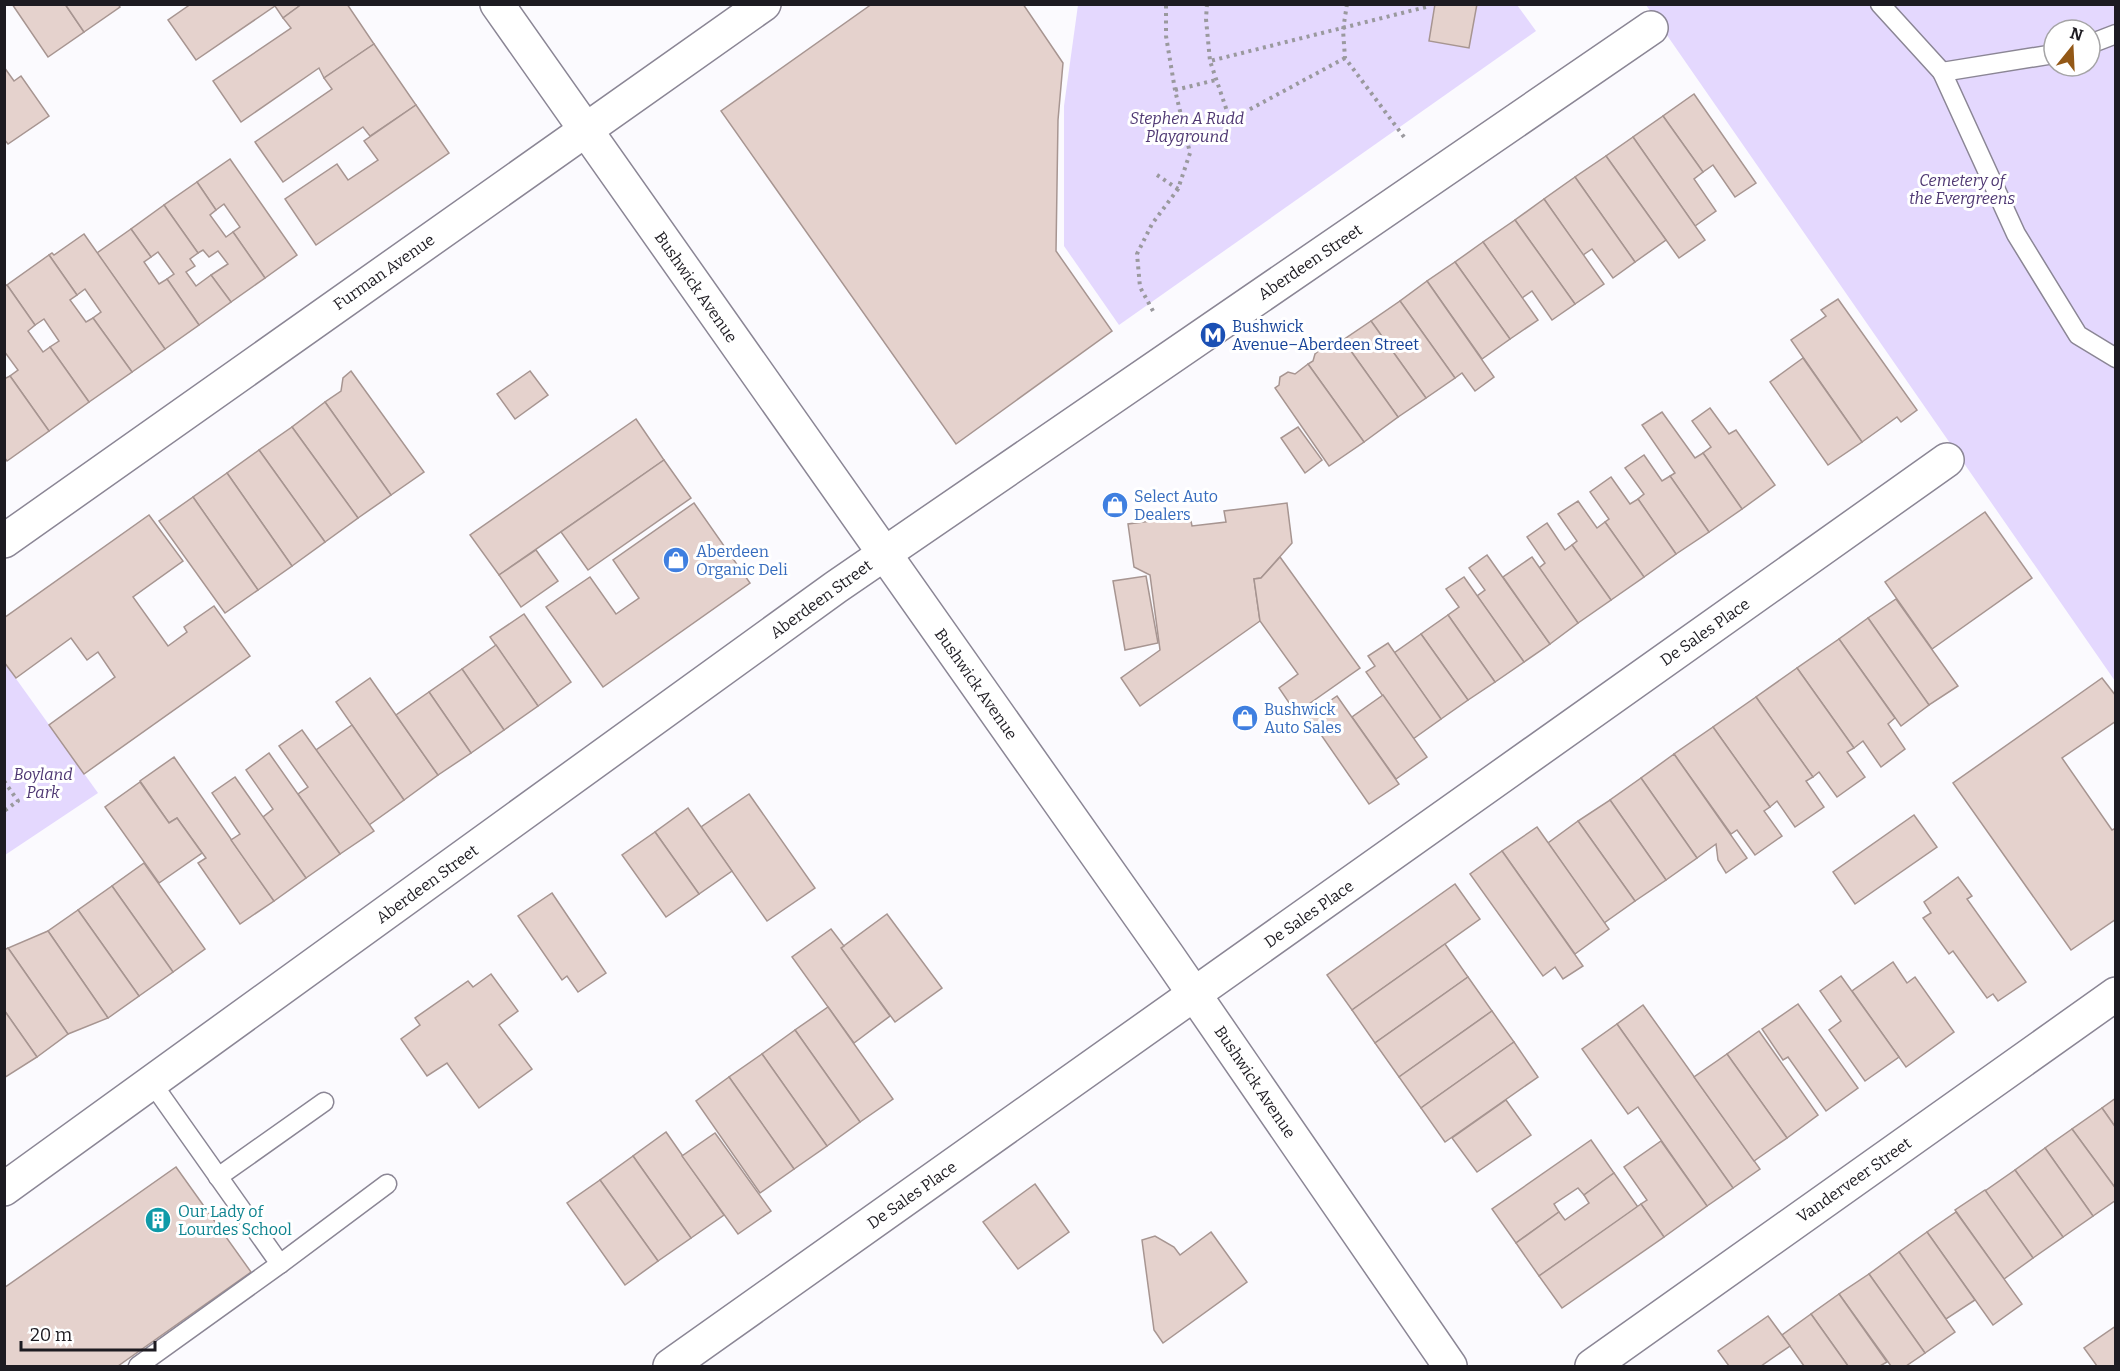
<svg xmlns="http://www.w3.org/2000/svg" width="2120" height="1371" viewBox="0 0 2120 1371" font-family="Bitter,serif">
  <rect width="100%" height="100%" fill="#fbfafe"/>
  <g fill="#e4d8fe" fill-rule="evenodd">
    <polygon points="1078,5 1517,5 1536,31 1119,325 1064,246 1064,106"/>
    <path d="M1646,5H2115V681ZM2054,30H2090V66H2054Z"/>
    <polygon points="4,662 98,793 5,855 4,855"/>
  </g>
  <g fill="#e5d2cd" stroke="#a79591" stroke-width="1.5">
    <polygon points="12,4 65,4 84,32 48,57"/>
    <polygon points="65,4 118,4 120,7 84,32"/>
    <polygon points="191,4 302,4 283,18 275,6 196,60 168,20"/>
    <polygon points="302,4 347,4 374,44 324,78 319,68 241,122 213,81 291,28 283,18"/>
    <polygon points="872,4 1023,4 1063,63 1058,120 1056,251 1112,331 956,444 721,111"/>
    <polygon points="1435,4 1477,4 1469,48 1429,41"/>
    <polygon points="374,44 416,105 370,136 363,127 283,182 255,142 332,89 324,78"/>
    <polygon points="4,67 14,81 21,76 49,116 8,144 4,139"/>
    <polygon points="1694,94 1756,183 1735,197 1713,165 1703,172 1663,116"/>
    <polygon points="416,105 449,153 316,245 285,199 337,164 348,180 378,160 364,141"/>
    <polygon points="1663,116 1703,172 1694,179 1716,211 1695,226 1633,137"/>
    <polygon points="1633,137 1705,240 1679,258 1606,156"/>
    <polygon points="1606,156 1666,240 1635,262 1575,177"/>
    <polygon points="230,159 297,255 265,278 233,232 240,227 224,204 216,210 197,182"/>
    <polygon points="1575,177 1635,262 1613,278 1592,249 1583,255 1544,199"/>
    <polygon points="197,182 216,210 210,215 226,237 233,232 265,278 231,302 211,275 228,264 218,251 209,257 203,250 198,253 164,205"/>
    <polygon points="1544,199 1604,284 1575,304 1515,220"/>
    <polygon points="164,205 198,253 190,259 195,266 186,272 196,286 211,275 231,302 199,325 167,279 174,274 158,252 151,257 131,229"/>
    <polygon points="1515,220 1575,304 1552,320 1532,291 1522,298 1483,242"/>
    <polygon points="131,229 151,257 144,262 159,284 167,279 199,325 165,349 97,253"/>
    <polygon points="84,234 165,349 132,372 93,318 101,312 85,289 77,295 49,255 52,253 54,255"/>
    <polygon points="1483,242 1538,320 1510,339 1455,262"/>
    <polygon points="49,255 77,295 70,300 86,322 93,318 132,372 89,402 50,347 59,341 44,319 35,325 7,285"/>
    <polygon points="1455,262 1510,339 1482,359 1427,281"/>
    <polygon points="1427,281 1494,377 1475,391 1462,373 1455,378 1400,301"/>
    <polygon points="7,285 35,325 28,331 43,352 50,347 89,402 49,431 10,376 18,370 4,351 4,287"/>
    <polygon points="1838,299 1917,410 1901,422 1897,417 1862,442 1791,340 1826,316 1821,310"/>
    <polygon points="1400,301 1455,378 1426,398 1371,321"/>
    <polygon points="1371,321 1426,398 1398,417 1343,340"/>
    <polygon points="1343,340 1398,417 1364,442 1308,364 1313,361 1315,354 1322,348 1330,350"/>
    <polygon points="1803,358 1862,442 1828,465 1770,382"/>
    <polygon points="1308,364 1364,442 1329,466 1275,388 1279,385 1280,377 1288,372 1295,374"/>
    <polygon points="351,371 424,472 391,495 325,402 341,391 343,378"/>
    <polygon points="530,371 548,395 515,419 497,394"/>
    <polygon points="10,376 49,431 7,461 4,457 4,379"/>
    <polygon points="325,402 391,495 358,518 292,427"/>
    <polygon points="1710,408 1729,434 1736,430 1775,485 1742,509 1703,453 1711,447 1692,421"/>
    <polygon points="1662,412 1695,458 1703,453 1742,509 1709,532 1670,476 1675,473 1642,425"/>
    <polygon points="636,419 664,460 499,575 470,535"/>
    <polygon points="292,427 358,518 325,542 259,450"/>
    <polygon points="1298,427 1322,460 1305,473 1281,438"/>
    <polygon points="259,450 325,542 292,566 227,473"/>
    <polygon points="1644,455 1662,481 1670,476 1709,532 1676,554 1638,499 1644,494 1625,468"/>
    <polygon points="664,460 691,498 588,570 561,532"/>
    <polygon points="227,473 292,566 258,590 193,497"/>
    <polygon points="1611,477 1630,504 1638,499 1676,554 1644,577 1605,522 1609,519 1590,492"/>
    <polygon points="193,497 258,590 225,613 159,521"/>
    <polygon points="1578,501 1597,528 1605,522 1644,577 1611,600 1572,545 1577,541 1558,514"/>
    <polygon points="694,503 750,583 603,687 546,607 590,577 616,614 639,598 613,560"/>
    <polygon points="1287,503 1292,543 1261,578 1254,579 1260,621 1140,706 1121,678 1160,650 1150,575 1134,567 1128,524 1190,516 1192,526 1226,522 1224,511"/>
    <polygon points="1985,512 2032,578 1932,649 1885,582"/>
    <polygon points="149,515 183,561 133,597 168,646 187,632 184,627 214,606 250,656 84,774 49,725 115,677 98,652 87,660 71,638 16,678 4,662 4,618"/>
    <polygon points="1547,523 1565,550 1572,545 1611,600 1578,623 1539,568 1545,563 1527,537"/>
    <polygon points="536,550 558,581 521,607 499,575"/>
    <polygon points="1487,555 1550,644 1524,662 1477,596 1485,590 1469,568"/>
    <polygon points="1280,557 1360,668 1296,713 1279,688 1298,674 1260,621 1254,579 1261,578"/>
    <polygon points="1532,557 1578,623 1550,644 1503,577"/>
    <polygon points="1146,576 1158,643 1125,650 1113,581"/>
    <polygon points="1464,577 1524,662 1495,682 1448,615 1459,607 1446,589"/>
    <polygon points="1896,599 1958,686 1929,705 1868,618"/>
    <polygon points="524,614 571,682 538,706 490,637"/>
    <polygon points="1448,615 1495,682 1468,700 1421,634"/>
    <polygon points="1868,618 1929,705 1901,726 1839,639"/>
    <polygon points="1421,634 1468,700 1441,719 1394,653"/>
    <polygon points="1839,639 1895,718 1888,724 1905,749 1881,767 1863,741 1854,748 1797,668"/>
    <polygon points="1388,643 1441,719 1413,739 1366,672 1375,666 1368,656"/>
    <polygon points="496,645 538,706 504,730 462,669"/>
    <polygon points="1797,668 1854,748 1847,752 1865,777 1837,797 1819,772 1813,777 1756,697"/>
    <polygon points="462,669 504,730 471,753 429,692"/>
    <polygon points="370,678 438,775 404,800 336,702"/>
    <polygon points="2102,678 2116,696 2116,721 2062,758 2112,830 2116,828 2116,919 2071,950 1953,783"/>
    <polygon points="429,692 471,753 438,775 396,715"/>
    <polygon points="1383,695 1427,757 1396,779 1352,717"/>
    <polygon points="1337,696 1399,784 1369,804 1308,716"/>
    <polygon points="1756,697 1813,777 1806,781 1824,807 1795,827 1777,801 1770,807 1713,727"/>
    <polygon points="352,725 404,800 369,825 316,750"/>
    <polygon points="1713,727 1770,807 1764,811 1782,836 1755,855 1737,830 1731,834 1674,754"/>
    <polygon points="302,730 374,831 340,854 298,794 308,787 279,746"/>
    <polygon points="269,753 340,854 306,878 263,817 273,809 246,770"/>
    <polygon points="1674,754 1747,858 1726,873 1718,860 1716,844 1697,858 1641,778"/>
    <polygon points="174,757 274,901 240,924 198,863 206,858 177,818 169,823 140,781"/>
    <polygon points="235,777 306,878 274,901 231,840 240,834 212,793"/>
    <polygon points="1641,778 1697,858 1666,880 1610,800"/>
    <polygon points="140,782 169,823 177,818 202,853 159,883 105,807"/>
    <polygon points="749,794 815,888 767,921 701,827"/>
    <polygon points="1610,800 1666,880 1635,901 1578,821"/>
    <polygon points="688,808 732,871 699,894 655,832"/>
    <polygon points="1914,815 1937,847 1855,904 1833,872"/>
    <polygon points="1578,821 1635,901 1604,923 1548,843"/>
    <polygon points="1537,827 1609,929 1575,954 1502,851"/>
    <polygon points="655,832 699,894 666,917 622,855"/>
    <polygon points="1502,851 1583,966 1563,979 1555,967 1543,976 1470,874"/>
    <polygon points="144,863 205,949 173,972 112,886"/>
    <polygon points="1958,877 1972,896 1967,899 2026,982 1998,1001 1993,994 1987,998 1953,951 1949,954 1923,918 1931,913 1924,902"/>
    <polygon points="1455,884 1480,919 1352,1010 1327,975"/>
    <polygon points="112,886 173,972 139,996 78,910"/>
    <polygon points="552,893 606,973 578,992 567,976 562,980 518,916"/>
    <polygon points="78,910 139,996 108,1018 48,931"/>
    <polygon points="887,914 942,988 895,1022 841,948"/>
    <polygon points="831,929 844,946 841,948 890,1016 854,1043 792,957"/>
    <polygon points="48,931 108,1018 68,1034 8,948"/>
    <polygon points="1445,944 1468,977 1375,1043 1352,1010"/>
    <polygon points="8,948 68,1034 37,1057 4,1010 4,950"/>
    <polygon points="1893,962 1907,983 1915,977 1954,1032 1906,1067 1852,991"/>
    <polygon points="491,974 518,1011 499,1025 532,1069 479,1108 447,1063 427,1076 401,1039 420,1025 415,1018 468,981 473,987"/>
    <polygon points="1841,976 1899,1057 1865,1081 1829,1030 1841,1021 1820,991"/>
    <polygon points="1468,977 1492,1011 1399,1077 1375,1043"/>
    <polygon points="1798,1004 1858,1088 1826,1111 1788,1057 1783,1060 1762,1029"/>
    <polygon points="1643,1005 1760,1169 1733,1188 1617,1024"/>
    <polygon points="828,1007 893,1099 860,1122 795,1030"/>
    <polygon points="4,1010 37,1057 4,1078"/>
    <polygon points="1492,1011 1514,1042 1421,1108 1399,1077"/>
    <polygon points="1617,1024 1733,1188 1707,1206 1638,1107 1628,1114 1582,1049"/>
    <polygon points="795,1030 860,1122 827,1146 762,1054"/>
    <polygon points="1759,1031 1818,1115 1787,1138 1727,1054"/>
    <polygon points="1514,1042 1538,1077 1445,1142 1421,1108"/>
    <polygon points="762,1054 827,1146 794,1169 729,1077"/>
    <polygon points="1727,1054 1787,1138 1754,1161 1694,1077"/>
    <polygon points="729,1077 794,1169 760,1193 696,1101"/>
    <polygon points="2116,1098 2116,1128 2102,1108"/>
    <polygon points="1506,1100 1531,1135 1477,1172 1452,1138"/>
    <polygon points="2102,1108 2116,1128 2116,1189 2072,1129"/>
    <polygon points="2072,1129 2116,1189 2116,1200 2093,1216 2045,1148"/>
    <polygon points="666,1132 724,1215 691,1238 633,1156"/>
    <polygon points="715,1133 771,1211 738,1234 682,1156"/>
    <polygon points="1591,1140 1614,1173 1584,1195 1578,1188 1554,1204 1559,1212 1516,1243 1492,1209"/>
    <polygon points="1661,1141 1707,1206 1664,1237 1641,1204 1647,1200 1624,1167"/>
    <polygon points="2045,1148 2093,1216 2063,1237 2015,1170"/>
    <polygon points="633,1156 691,1238 658,1261 600,1180"/>
    <polygon points="176,1167 251,1272 118,1366 4,1366 4,1288"/>
    <polygon points="2015,1170 2063,1237 2033,1258 1985,1191"/>
    <polygon points="1614,1173 1638,1207 1539,1276 1516,1243 1559,1212 1565,1220 1589,1203 1584,1195"/>
    <polygon points="600,1180 658,1261 625,1285 567,1203"/>
    <polygon points="1035,1184 1069,1232 1018,1269 983,1222"/>
    <polygon points="1985,1190 2033,1258 2004,1279 1955,1210"/>
    <polygon points="1641,1204 1664,1237 1562,1308 1539,1276"/>
    <polygon points="1956,1212 2022,1304 1993,1325 1927,1232"/>
    <polygon points="1211,1232 1247,1282 1163,1343 1154,1330 1142,1240 1155,1236 1174,1247 1180,1255"/>
    <polygon points="1927,1232 1975,1300 1946,1319 1899,1252"/>
    <polygon points="1899,1252 1955,1332 1925,1353 1869,1274"/>
    <polygon points="1869,1274 1925,1353 1906,1366 1891,1366 1839,1294"/>
    <polygon points="1839,1294 1887,1362 1880,1366 1848,1366 1811,1314"/>
    <polygon points="1811,1314 1848,1366 1804,1366 1782,1335"/>
    <polygon points="1768,1316 1790,1346 1761,1366 1729,1366 1718,1351"/>
    <polygon points="2116,1326 2116,1366 2097,1366 2084,1348"/>
  </g>
  <g fill="none" stroke-linecap="round" stroke-linejoin="round">
    <defs>
      <g id="lane">
        <polyline points="1880,4 1942,72 2016,234 2078,335 2116,358"/>
        <polyline points="2090,44 2116,34"/>
        <polyline points="1942,72 2054,54"/>
        <polyline points="218,1177 324,1102"/>
        <polyline points="280,1264 387,1184"/>
        <polyline points="138,1366 280,1264 152,1083"/>
      </g>
      <g id="street">
        <polyline points="4,541 764,4"/>
        <polyline points="4,1189 836,587 1651,28"/>
        <polyline points="670,1366 1947,460"/>
        <polyline points="1592,1366 2116,994"/>
      </g>
      <polyline id="secondary" points="497,4 1168,956 1450,1366"/>
    </defs>
    <use href="#lane" stroke="#8b8695" stroke-width="21"/>
    <use href="#street" stroke="#8b8695" stroke-width="36"/>
    <use href="#secondary" stroke="#8b8695" stroke-width="36"/>
    <g stroke="#9a999e" stroke-width="4" stroke-dasharray="3 4.5" stroke-linecap="butt">
      <polyline points="1207,4 1206,19 1210,61"/>
      <polyline points="1347,4 1343,30 1345,58 1404,137"/>
      <polyline points="1345,58 1230,120 1210,61 1426,7"/>
      <polyline points="1175,90 1216,80"/>
      <polyline points="1157,175 1178,189"/>
      <polyline points="1153,311 1140,287 1137,254 1152,224 1178,189 1190,153 1175,90 1166,36 1166,4"/>
      <polyline points="4,781 18,801 4,811"/>
    </g>
    <use href="#lane" stroke="#fff" stroke-width="18"/>
    <use href="#street" stroke="#fff" stroke-width="33"/>
    <use href="#secondary" stroke="#fff" stroke-width="33"/>
  </g>
  <defs>
    <symbol id="metro-disc" viewBox="-11 -11 22 22"><circle r="9.5" fill="#1a4fb4" stroke="#fff"/><path d="M-5.5 5V-5H-3L0 0L3-5H5.5V5H3V-.5L0 4L-3-.5V5Z" fill="#fff"/></symbol>
    <symbol id="shop-disc" viewBox="-11 -11 22 22"><circle r="9.5" fill="#3f7fe0" stroke="#fff"/><path d="M-5-2.5h2.3a2.7 3.5 0 0 1 5.4 0H5L5.5 6h-11ZM-1.5-2.5h3a1.5 2.3 0 0 0-3 0Z" fill="#fff"/></symbol>
    <symbol id="building-disc" viewBox="-11 -11 22 22"><circle r="9.5" fill="#0f9aa8" stroke="#fff"/><path d="M-4-6H4V6H1V3H-1V6H-4ZM-2.5-4.3h1.7v1.8h-1.7ZM.8-4.3h1.7v1.8H.8ZM-2.5-1h1.7V.8h-1.7ZM.8-1h1.7V.8H.8Z" fill="#fff"/></symbol>
  </defs>
  <g fill-rule="evenodd">
    <use href="#metro-disc" x="1198" y="320" width="30" height="30"/>
    <use href="#shop-disc" x="1100" y="490" width="30" height="30"/>
    <use href="#shop-disc" x="661" y="545" width="30" height="30"/>
    <use href="#shop-disc" x="1230" y="703" width="30" height="30"/>
    <use href="#building-disc" x="143" y="1205" width="30" height="30"/>
  </g>
  <g text-anchor="middle" dominant-baseline="central" stroke-width="6" stroke-linejoin="round" paint-order="stroke">
    <g font-size="16" font-style="italic" fill="#4e3772" stroke="#fff">
      <text x="1187" y="118">Stephen A Rudd<tspan x="1187" dy="18">Playground</tspan></text>
      <text x="1962" y="180">Cemetery of<tspan x="1962" dy="18">the Evergreens</tspan></text>
      <text x="43" y="774">Boyland<tspan x="43" dy="18">Park</tspan></text>
    </g>
    <g font-size="16" fill="#1d1b21" stroke="#fff">
      <text transform="translate(1310 262) rotate(-34)">Aberdeen Street</text>
      <text transform="translate(384 272) rotate(-35)">Furman Avenue</text>
      <text transform="translate(696 287) rotate(55)">Bushwick Avenue</text>
      <text transform="translate(821 599) rotate(-36)">Aberdeen Street</text>
      <text transform="translate(1705 632) rotate(-35)">De Sales Place</text>
      <text transform="translate(976 684) rotate(55)">Bushwick Avenue</text>
      <text transform="translate(427 884) rotate(-36)">Aberdeen Street</text>
      <text transform="translate(1309 914) rotate(-35)">De Sales Place</text>
      <text transform="translate(1255 1082) rotate(56)">Bushwick Avenue</text>
      <text transform="translate(1854 1180) rotate(-35)">Vanderveer Street</text>
      <text transform="translate(912 1195) rotate(-35)">De Sales Place</text>
    </g>
    <g font-size="16" fill="#164399" stroke="#fff" text-anchor="start">
      <text x="1232" y="326">Bushwick<tspan x="1232" dy="18">Avenue–Aberdeen Street</tspan></text>
    </g>
    <g font-size="16" fill="#366cbe" stroke="#fff" text-anchor="start">
      <text x="1134" y="496">Select Auto<tspan x="1134" dy="18">Dealers</tspan></text>
      <text x="696" y="551">Aberdeen<tspan x="696" dy="18">Organic Deli</tspan></text>
      <text x="1264" y="709">Bushwick<tspan x="1264" dy="18">Auto Sales</tspan></text>
    </g>
    <g font-size="16" fill="#0d838f" stroke="#fff" text-anchor="start">
      <text x="178" y="1211">Our Lady of<tspan x="178" dy="18">Lourdes School</tspan></text>
    </g>
  </g>
  <rect width="2120" height="1371" fill="none" stroke="#1d1b21" stroke-width="12"/>
  <g transform="translate(2072 48) rotate(18)"><circle r="28" fill="#ffffff" stroke="#a5a4a6" stroke-width="1.5"/>
  <path d="M0-4.5L10 22L0 15L-10 22Z" fill="#935816"/>
  <text y="-9" font-size="16" font-weight="bold" text-anchor="middle" fill="#1d1b21">N</text>
  </g>
  <path d="M21 1341v9h134v-9" fill="none" stroke="#1d1b21" stroke-width="3"/>
  <text x="30" y="1341" font-size="18" fill="#1d1b21" stroke="#ffffff" stroke-width="4.5" paint-order="stroke">20 m</text>
</svg>
